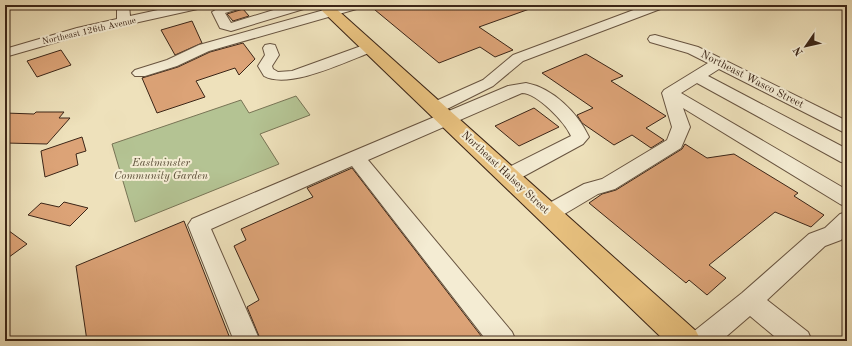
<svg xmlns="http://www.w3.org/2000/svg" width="852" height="346" viewBox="0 0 852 346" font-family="'Old Standard TT',serif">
  <rect width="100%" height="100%" fill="#eee1bb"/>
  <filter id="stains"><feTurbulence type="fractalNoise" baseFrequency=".005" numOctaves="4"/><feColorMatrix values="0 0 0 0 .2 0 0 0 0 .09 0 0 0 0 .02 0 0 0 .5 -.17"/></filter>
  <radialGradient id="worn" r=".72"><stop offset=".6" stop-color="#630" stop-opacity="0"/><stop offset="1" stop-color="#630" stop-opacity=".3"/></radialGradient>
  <polygon fill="#b4c393" stroke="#787455" points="296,96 310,115 260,134 279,164 135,222 112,144 241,100 249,113"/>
  <g fill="#dca377" stroke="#3b2517">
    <polygon points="369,5 534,5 535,7 479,27 513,50 495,57 480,47 439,63"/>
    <polygon points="243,9 249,16 233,21 227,14"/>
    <polygon points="192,21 202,43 175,55 161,30"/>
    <polygon points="243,43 255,59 239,75 235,68 196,81 205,97 157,113 142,78 178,67 210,52"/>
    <polygon points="61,50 71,65 37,77 27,61"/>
    <polygon points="586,54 623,76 611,81 666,116 646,128 664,140 651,148 632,135 614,145 582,123 577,115 593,108 542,73"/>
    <polygon points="534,108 559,127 519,146 495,126"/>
    <polygon points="36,112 64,112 59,118 70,118 47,144 5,143 5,113 34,114"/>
    <polygon points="82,137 86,151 76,154 78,165 45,177 41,151"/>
    <polygon points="685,144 707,158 734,154 798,193 794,196 824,215 811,227 775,212 709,265 726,278 707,295 689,280 686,283 589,203 602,194 616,190 682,149"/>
    <polygon points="352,168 485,341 261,341 247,307 259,300 234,246 246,240 241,229 313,197 307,188"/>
    <polygon points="64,202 88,208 70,226 28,215 41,203 59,207"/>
    <polygon points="184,221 231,341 87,341 76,266"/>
    <polygon points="5,228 27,244 5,260"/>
  </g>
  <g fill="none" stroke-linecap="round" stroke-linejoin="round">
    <defs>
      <g id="minor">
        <polygon points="117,5 129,5 130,16 181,5 204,5 202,8 85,34 5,57 5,49 77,28 117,19"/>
        <polygon points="224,5 244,5 242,8 225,13 231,23 290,5 309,5 307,8 231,31 220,28 212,12"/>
        <polygon points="342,5 362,5 360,8 209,51 177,66 145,76 135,76 132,73 135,70 167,60 199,45"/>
        <polygon points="647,5 665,5 663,8 523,61 493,86 441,112 435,113 429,112 427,108 429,104 483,80 513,55"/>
        <polygon points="655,35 698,47 847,121 847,134 719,69 708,76 847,149 847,163 841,162 697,83 681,93 847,190 847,207 840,204 683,108 690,127 681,148 615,189 598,194 556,219 549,221 542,219 539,213 542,207 584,184 602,179 667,140 672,127 662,93 664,90 708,63 688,53 650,42 648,39 650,36"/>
        <path d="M270,44L275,45L279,55L272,66L273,69L278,72L292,71L364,45H374L376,48L374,51C347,61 289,90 264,76L258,66L265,55L263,48L265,45Z"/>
        <path d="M526,83C553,88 578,113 589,137L583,144L515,181L508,183L501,181L498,176L501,171L571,136C565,122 537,93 522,93L368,160L512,332L516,341H487L352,166L211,229L260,341H234L188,225L192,219L508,86Z"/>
        <polygon points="847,212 847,233 841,240 825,246 767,300 808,332 812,341 780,341 750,316 721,341 689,341 693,332 742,293 809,234 825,228 840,214"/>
      </g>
      <polygon id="major" points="316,5 332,5 696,331 701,341 665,341"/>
    </defs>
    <use href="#minor" stroke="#685440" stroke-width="2"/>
    <use href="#major" stroke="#3b2517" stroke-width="2"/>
    <use href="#minor" fill="#f4ecd3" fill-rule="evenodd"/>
    <use href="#major" fill="#e7c07e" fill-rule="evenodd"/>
  </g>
  <g text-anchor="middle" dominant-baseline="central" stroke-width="4" stroke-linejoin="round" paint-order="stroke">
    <g font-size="9" fill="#3b2517" stroke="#f4ecd3">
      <text transform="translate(89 31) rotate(-13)">Northeast 126th Avenue</text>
    </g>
    <g font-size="11" fill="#3b2517" stroke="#f4ecd3">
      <text transform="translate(752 80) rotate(27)">Northeast Wasco Street</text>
      <text transform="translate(505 173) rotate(43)">Northeast Halsey Street</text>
    </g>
    <g font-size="11" font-style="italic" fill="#594c36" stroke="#f4ecd3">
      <text x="161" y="163">Eastminster<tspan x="161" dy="13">Community Garden</tspan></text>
    </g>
  </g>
  <rect width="852" height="346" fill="none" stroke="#eee1bb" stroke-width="20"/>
  <rect x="6" y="6" width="840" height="334" fill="none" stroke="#3b2517" stroke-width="2"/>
  <rect x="10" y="10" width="832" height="326" fill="none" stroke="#3b2517"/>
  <g transform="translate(806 46) rotate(236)" stroke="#f4ecd3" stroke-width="3" paint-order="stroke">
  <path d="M0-3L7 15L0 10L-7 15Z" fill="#3b2517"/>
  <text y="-6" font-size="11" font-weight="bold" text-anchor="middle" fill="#3b2517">N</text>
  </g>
  <rect width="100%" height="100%" filter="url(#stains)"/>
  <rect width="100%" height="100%" fill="url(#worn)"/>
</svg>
